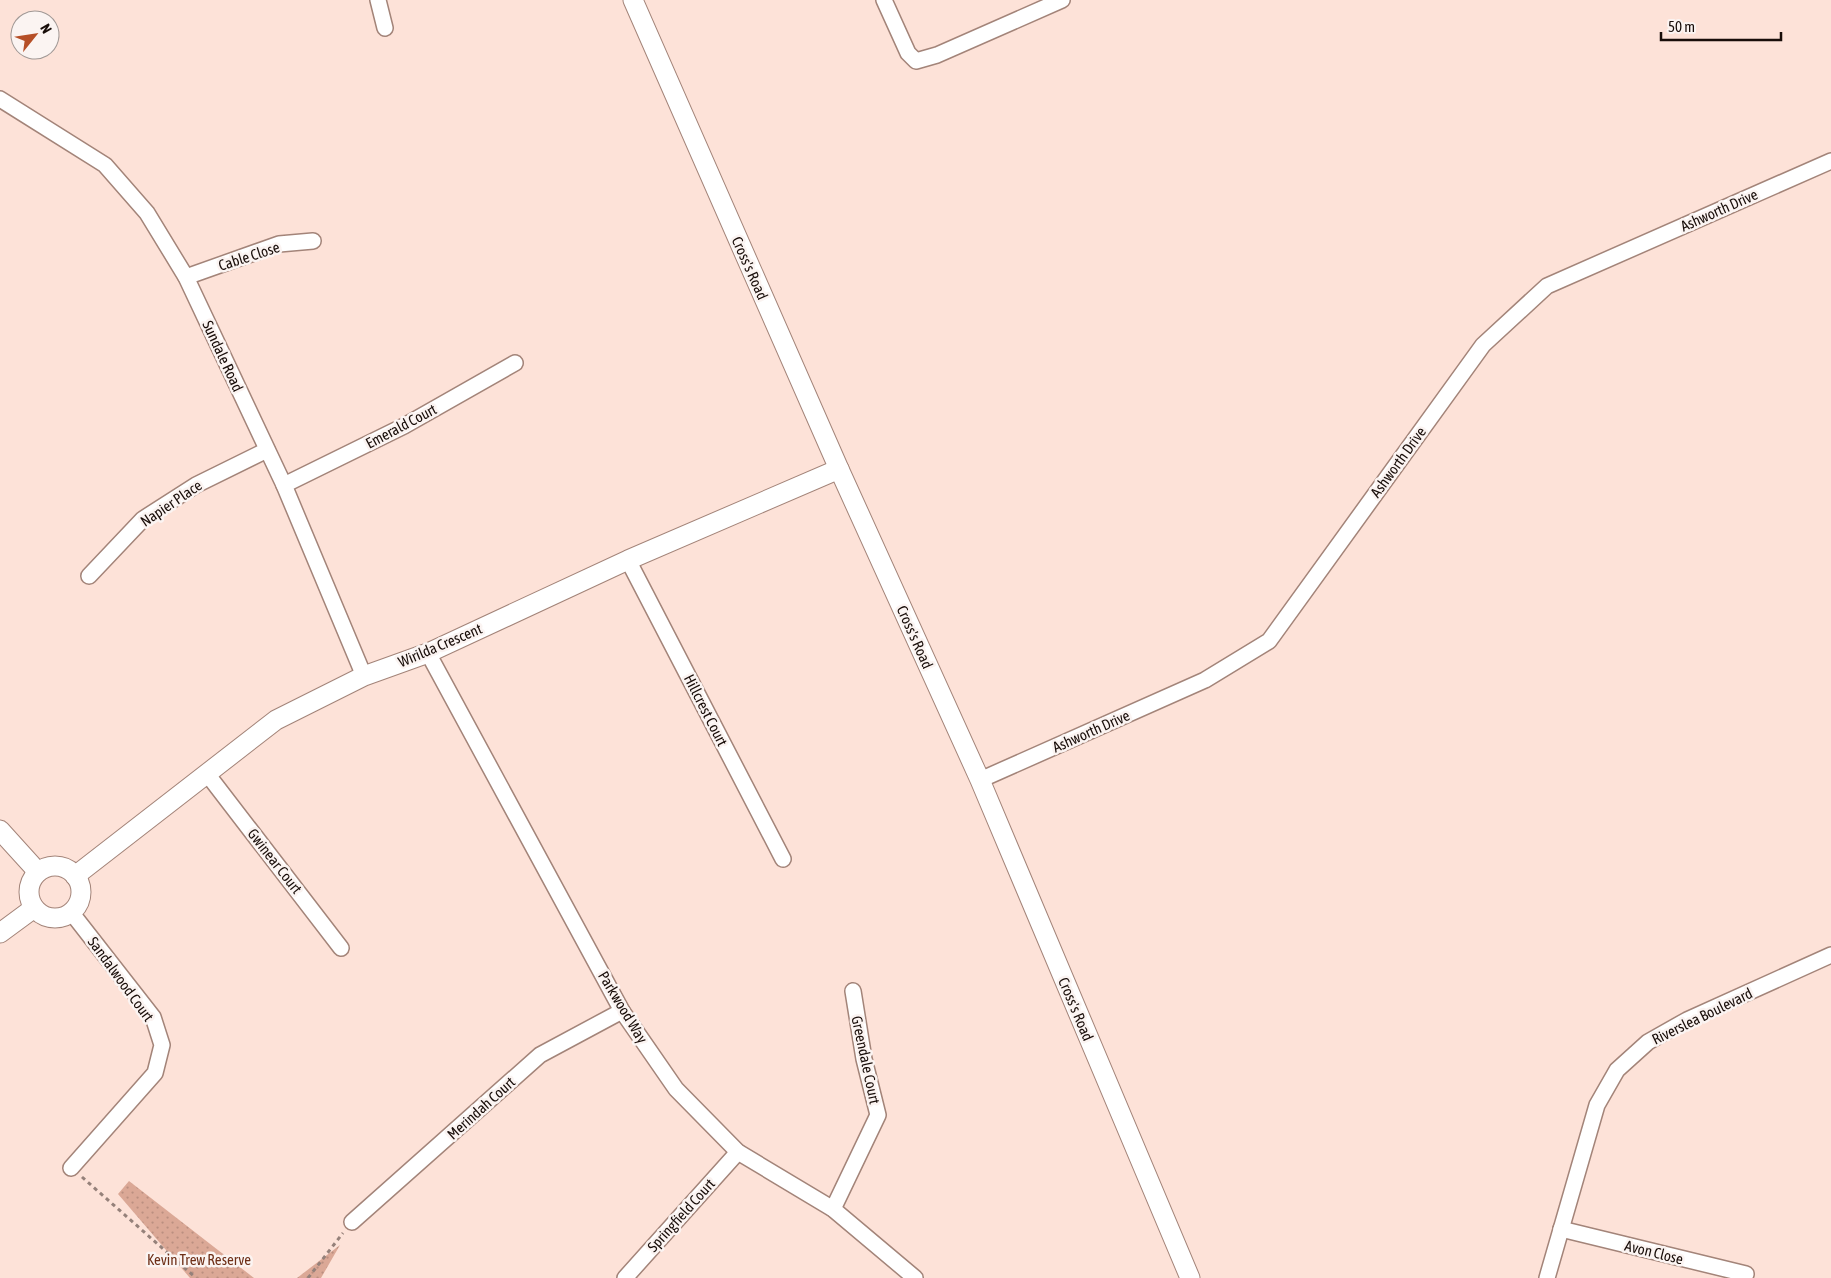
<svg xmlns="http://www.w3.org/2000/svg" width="1831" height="1278" viewBox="0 0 1831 1278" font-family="'Asap Condensed',sans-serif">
  <defs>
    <pattern id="park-dots" width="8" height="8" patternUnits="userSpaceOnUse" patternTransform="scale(1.25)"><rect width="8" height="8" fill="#dba896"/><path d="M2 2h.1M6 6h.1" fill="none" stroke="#bb8f80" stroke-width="1.8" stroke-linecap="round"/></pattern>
  </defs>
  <rect width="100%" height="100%" fill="#fde2d8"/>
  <g fill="url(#park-dots)">
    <polygon points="129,1181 254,1278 190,1278 118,1194"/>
    <polygon points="340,1245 321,1278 297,1278"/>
  </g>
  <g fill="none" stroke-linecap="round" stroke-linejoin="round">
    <defs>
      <g id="minor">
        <polyline points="378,0 385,28"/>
        <polyline points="884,0 908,53 916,61 937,55 1062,0"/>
        <polyline points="0,99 105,165 147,213 186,277 284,485 364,676"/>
        <polyline points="186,277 279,244 313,241"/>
        <polyline points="284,485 404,426 515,363"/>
        <polyline points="628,560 783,859"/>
        <polyline points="89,576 143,519 196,485 267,450"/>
        <polyline points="428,653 622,1011 676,1089 738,1152 833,1209 915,1278"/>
        <polyline points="208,775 341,948"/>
        <polyline points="980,780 1205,680 1269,641 1483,345 1547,286 1831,161"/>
        <polyline points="71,912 153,1017 162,1045 155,1073 71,1168"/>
        <polyline points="833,1209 878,1115 864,1059 853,991"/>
        <polyline points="352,1222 540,1055 622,1011"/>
        <polyline points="1561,1229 1746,1274"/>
        <polyline points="625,1278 738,1152"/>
        <polyline points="1547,1278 1597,1105 1617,1070 1648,1042 1687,1020 1831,955"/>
      </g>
      <g id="tertiary">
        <polyline points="633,0 839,469 980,780 1190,1278"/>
        <polyline points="0,830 38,872"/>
        <circle cx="55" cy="892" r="26"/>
        <polyline points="75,876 276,720 364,676 428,653 628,560 839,469"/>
        <polyline points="0,933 34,908"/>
      </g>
    </defs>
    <use href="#minor" stroke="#a38479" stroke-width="18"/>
    <use href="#tertiary" stroke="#a38479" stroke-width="21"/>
    <g stroke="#95817a" stroke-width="3" stroke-dasharray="4 4" stroke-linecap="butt">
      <polyline points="82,1177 196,1278"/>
      <polyline points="308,1278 343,1233"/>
    </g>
    <use href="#minor" stroke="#fff" stroke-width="15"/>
    <use href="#tertiary" stroke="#fff" stroke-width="19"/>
  </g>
  <g text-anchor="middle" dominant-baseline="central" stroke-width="5" stroke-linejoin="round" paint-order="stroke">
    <g font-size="15" fill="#180d09" stroke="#fbf4f2">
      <text transform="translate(1719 210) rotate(-24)">Ashworth Drive</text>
      <text transform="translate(249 256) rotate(-18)">Cable Close</text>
      <text transform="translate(750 268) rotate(66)">Cross's Road</text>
      <text transform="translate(223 356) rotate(65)">Sundale Road</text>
      <text transform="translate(401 426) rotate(-28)">Emerald Court</text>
      <text transform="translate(1398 462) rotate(-54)">Ashworth Drive</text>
      <text transform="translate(171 503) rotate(-34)">Napier Place</text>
      <text transform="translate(915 637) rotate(66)">Cross's Road</text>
      <text transform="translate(440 645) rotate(-23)">Wirilda Crescent</text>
      <text transform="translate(706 710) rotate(63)">Hillcrest Court</text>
      <text transform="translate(1091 731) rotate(-24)">Ashworth Drive</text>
      <text transform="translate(275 861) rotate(52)">Gwinear Court</text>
      <text transform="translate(121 979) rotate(54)">Sandalwood Court</text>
      <text transform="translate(623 1007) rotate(59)">Parkwood Way</text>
      <text transform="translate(1076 1009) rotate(67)">Cross's Road</text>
      <text transform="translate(1702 1016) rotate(-26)">Riverslea Boulevard</text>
      <text transform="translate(866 1060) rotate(78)">Greendale Court</text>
      <text transform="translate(481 1108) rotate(-42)">Merindah Court</text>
      <text transform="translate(681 1215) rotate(-48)">Springfield Court</text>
      <text transform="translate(1654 1252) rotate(14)">Avon Close</text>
    </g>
    <g font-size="15" fill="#6e2f17" stroke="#fbf4f2">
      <text x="199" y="1259">Kevin Trew Reserve</text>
    </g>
  </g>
  <g transform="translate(35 35) rotate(60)"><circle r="24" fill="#fbf4f2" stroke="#a09895"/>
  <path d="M0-4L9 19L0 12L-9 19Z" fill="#b64f27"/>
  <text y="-8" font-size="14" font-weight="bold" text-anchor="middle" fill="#180d09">N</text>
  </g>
  <path d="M1661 32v8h120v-8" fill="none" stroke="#180d09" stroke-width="2.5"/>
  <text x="1668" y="32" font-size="15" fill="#180d09" stroke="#fbf4f2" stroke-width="4" paint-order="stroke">50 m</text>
</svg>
